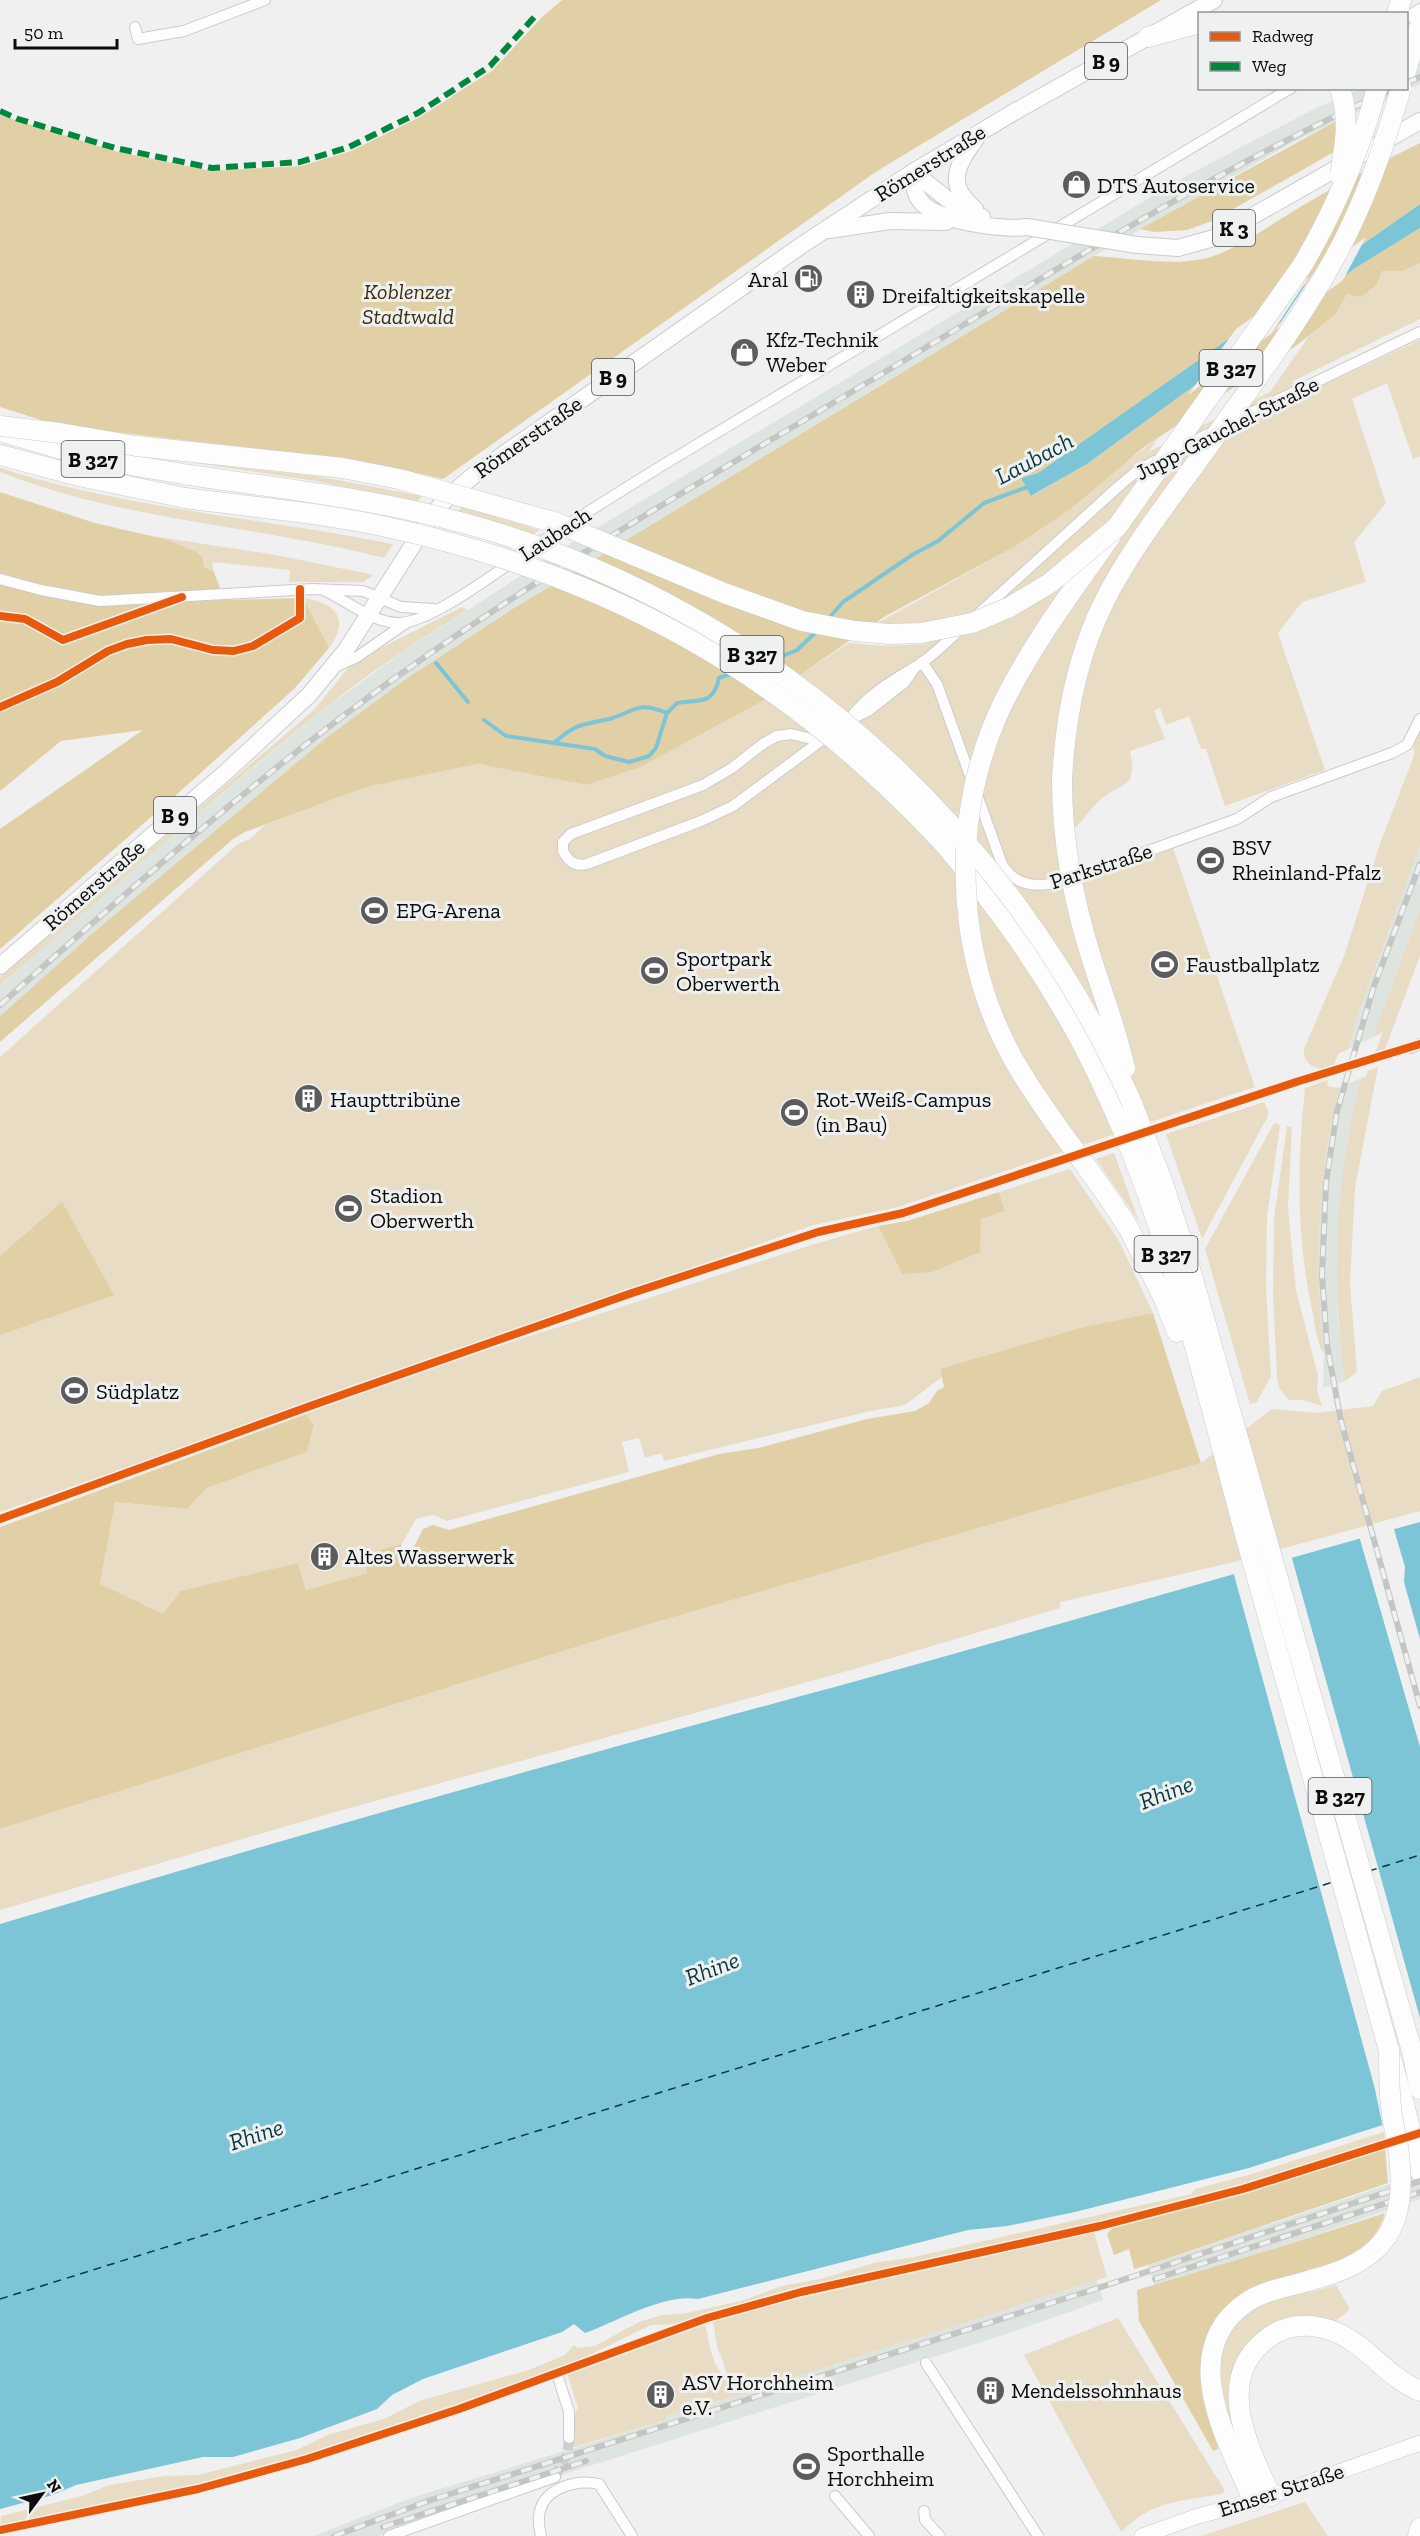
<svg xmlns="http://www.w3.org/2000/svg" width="1420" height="2536" viewBox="0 0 1420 2536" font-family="'Zilla Slab',serif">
  <rect width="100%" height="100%" fill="#eff0ef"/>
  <g fill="#dee4df">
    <polygon points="1420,62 1420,84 1338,120 1290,144 1094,256 511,610 403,681 326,738 93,933 0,1016 0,985 129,871 325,708 406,650 573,542 1188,175 1316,108 1361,89 1406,88 1407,68"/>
    <polygon points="1420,845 1420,909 1373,1037 1348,1049 1357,1017"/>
    <polygon points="1361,1078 1347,1142 1338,1249 1337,1313 1345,1381 1323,1388 1324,1354 1319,1313 1317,1244 1321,1186 1339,1088"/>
    <polygon points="1420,2174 1420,2199 1283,2246 1154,2285 1148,2265"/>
    <polygon points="1097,2280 1103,2300 1003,2335 564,2474 378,2536 314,2536 411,2498 666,2420 665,2416 735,2396"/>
  </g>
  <g fill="#e8ddc4">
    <path d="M1420,263V319L1293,381L1300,396L1420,340V456L1413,459L1387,383L1352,399L1386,503L1354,542L1366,582L1302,602L1278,633L1325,770L1225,806L1206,749H1201L1189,716L1166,725L1160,708L1154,711L1165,739L1130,751C1139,791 1119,782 1099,801C1090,809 1083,821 1074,829L1081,880L1173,848L1255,1087L898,1207L813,1225L0,1512V1057L238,844L250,839L265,825L365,787L478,764L586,785L641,767L759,703L799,675L849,643L886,646L924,644L956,619L919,625H874L1014,547L1071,509L1110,474L1158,438L1148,452L1270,392L1309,336L1335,315L1347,294L1377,285L1382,271H1403Z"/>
    <polygon points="189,462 316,476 422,496 417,502 316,481"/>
    <path d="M0,468C127,509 262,518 393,544L384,558C257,525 123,521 0,472Z"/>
    <polygon points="463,506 540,530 532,535 458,511"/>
    <polygon points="146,535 276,555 374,575 363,582 289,582 290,570 212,562 214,572 204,567 203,558 168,540"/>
    <path d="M303,598C335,603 351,618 329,648Z"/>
    <path d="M462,607L467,610C419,641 370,672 325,708C214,797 108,892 0,985V977L314,710L353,662Z"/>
    <path d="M1420,729V845L1357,1017L1348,1049L1338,1054L1333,1067C1320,1072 1302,1066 1304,1049L1344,956L1381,841L1414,756V745Z"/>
    <polygon points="1420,909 1420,956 1385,1049 1375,1053 1383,1032 1373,1037"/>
    <path d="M1378,1067L1355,1188L1350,1284L1357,1372L1345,1381C1330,1281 1336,1176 1361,1078L1365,1077L1368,1071Z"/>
    <path d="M1328,1080L1327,1086L1339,1088C1318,1181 1313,1259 1324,1354C1317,1343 1315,1327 1313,1314C1296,1239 1297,1165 1305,1088Z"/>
    <polygon points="1264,1102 1269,1114 1202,1239 1166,1134"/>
    <polygon points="1274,1123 1280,1125 1267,1217 1266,1288 1271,1376 1257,1402 1250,1404 1205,1249"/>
    <polygon points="1287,1126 1292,1127 1288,1207 1292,1250 1296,1290 1318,1376 1317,1390 1322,1406 1303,1400 1289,1400 1279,1388 1277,1378 1273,1293 1274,1219"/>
    <polygon points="1114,1153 1139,1222 1096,1159"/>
    <path d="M1070,1169L1118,1239L1153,1313L940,1369L942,1377L905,1405L866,1412L664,1461L662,1453L645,1458L639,1438L622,1442L629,1472L447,1521L433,1515L416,1519L402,1544L364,1554L368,1573L306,1590L298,1563L163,1614L100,1585L114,1502L187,1509L207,1488L307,1452L314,1425L306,1414C416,1371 530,1336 643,1300C721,1275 799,1247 878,1226L902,1274L981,1219L1005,1211L999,1192Z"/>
    <polygon points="1420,1377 1420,1511 1230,1563 1060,1602 1060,1608 851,1670 328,1814 0,1910 0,1829 633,1629 1201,1463 1272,1409 1317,1413 1373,1406 1382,1391"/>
    <polygon points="1384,2132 1385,2141 1239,2187 1150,2211 1063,2232 808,2287 679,2324 651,2325 563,2368 481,2398 308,2455 191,2486 0,2527 1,2516 82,2496 109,2485 165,2476 198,2475 297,2450 327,2435 384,2419 419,2401 529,2370 565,2355 574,2345 578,2348 595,2346 639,2322 662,2315 682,2314 741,2301 782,2286 820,2279 874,2263 914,2257 1191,2194 1195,2189 1252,2174"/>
    <path d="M1094,2232L1107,2277L735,2396L666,2416V2420L571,2448C576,2436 571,2417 578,2408L567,2373L702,2324L706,2327C710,2347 712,2368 730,2382L717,2346L713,2321L775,2304Z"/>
    <path d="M1336,2285L1350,2309L1333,2323L1245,2349L1243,2461C1236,2440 1222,2413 1218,2391C1211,2349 1234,2312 1273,2296C1284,2292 1298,2291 1310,2288L1311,2292Z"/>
    <path d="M1118,2318L1225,2491L1221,2494C1179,2502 1153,2500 1121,2532L1024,2355Z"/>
    <polygon points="1305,2502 1328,2536 1201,2536"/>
  </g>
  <g fill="#e1d0a6">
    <path d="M562,0H1161L877,171L443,479C321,450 197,445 74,426L41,420L0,407V115L114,151L211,171L301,166L351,151L420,117L493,70L542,17Z"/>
    <polygon points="1338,120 1334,152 1212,221 1187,230 1155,232 1140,229"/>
    <path d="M1420,143V204L1038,473L1021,478L1032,496L1087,464L1354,269L1420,228V263L1403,271H1382L1377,285L1361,297L1347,294L1335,315L1297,345L1144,447L1071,509L1014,547L884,617L759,703L641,767L586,785L478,764L366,787L245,832L233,839L0,1042V1016L93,933L326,738L403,681L511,610L1094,256C1131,258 1166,266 1203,259C1233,253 1279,219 1307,203C1344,181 1382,162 1420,143Z"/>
    <polygon points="0,492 95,523 168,540 196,552 203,558 204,567 214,572 220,588 221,600 303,598 329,648 294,689 175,796 0,949 0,829 143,730 61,741 0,791"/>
    <polygon points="999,1192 1005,1211 981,1219 980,1252 932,1272 902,1274 878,1226 907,1221"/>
    <polygon points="62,1202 114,1295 0,1335 0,1256"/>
    <polygon points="1153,1313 1201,1463 633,1629 0,1829 0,1527 306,1414 314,1425 307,1452 207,1488 187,1509 115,1502 100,1584 163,1614 181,1591 298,1563 306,1590 367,1573 364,1554 402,1544 399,1551 410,1555 423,1529 433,1525 449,1530 719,1454 758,1448 867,1419 915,1411 929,1403 937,1391 944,1387 940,1369 1080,1328"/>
    <polygon points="1385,2147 1388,2183 1148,2265 1134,2269 1129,2249 1114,2255 1107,2234 1113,2227 1250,2190"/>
    <path d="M1385,2213C1375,2250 1340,2262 1306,2270V2274L1265,2285L1203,2352L1201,2376L1203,2394L1216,2429L1218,2449L1213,2451L1139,2321L1137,2290L1283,2246Z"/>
  </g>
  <g fill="#7cc5d6">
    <polygon points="1420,204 1420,228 1354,269 1087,464 1031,496 1021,478 1038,473"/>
    <path d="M1420,1522V2113L1249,2168L1075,2212L1007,2226L968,2230L698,2299C664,2293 618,2321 585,2333L574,2324L562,2332L423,2379L392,2395L377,2409L300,2438L233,2457H203L76,2485L53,2495L0,2509V1924C279,1840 560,1761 842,1685C1035,1632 1227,1575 1420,1522Z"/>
  </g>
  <g fill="#eff0ef">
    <polygon points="1366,237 1343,280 1275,331 1312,275"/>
    <polygon points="1309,277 1272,333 1188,395 1236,329"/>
    <polygon points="1393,1526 1405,1567 1404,1582 1420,1639 1420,1747 1359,1536"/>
    <polygon points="1291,1555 1420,2018 1420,2116 1383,2128 1375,2089 1233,1571"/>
  </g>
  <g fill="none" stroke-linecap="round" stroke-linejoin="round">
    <g stroke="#7cc5d6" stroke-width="4">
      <polyline points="828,619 843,602 912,555 938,541 984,503 1030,486"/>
      <polyline points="771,661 797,650 817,631"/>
      <polyline points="436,663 468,702"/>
      <path d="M484,720L506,736L595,749L605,756L629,762L649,756L656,748L667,713L677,703C699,699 713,706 719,678L733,673"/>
      <path d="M555,742C577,723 582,725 609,719C635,712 636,700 667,713"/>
    </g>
    <g stroke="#083944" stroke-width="1.5" stroke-dasharray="8 6" stroke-linecap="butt">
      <polyline points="1369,1871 1420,1855"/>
      <polyline points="0,2299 1333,1882"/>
    </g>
    <polyline stroke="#cdcecd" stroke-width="10" stroke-dasharray="10 5" stroke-linecap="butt" points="555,2477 567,2455 569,2438"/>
    <defs>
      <g id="street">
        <polyline points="1406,18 1420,9"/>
        <polyline points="135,27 138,39 184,31 265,0"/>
        <polyline points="1230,423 1420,332"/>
        <polyline points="1176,450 1216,430"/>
        <polyline points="0,579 41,590 100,601 312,589 363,591 401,607 434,609"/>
        <path d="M324,590C347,601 373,623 399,623C432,623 509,563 538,544C579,517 621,491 663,465L1291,88"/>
        <polyline points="976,616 1119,486 1137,471 1162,457"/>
        <path d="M922,662L937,684L1002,864C1017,889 1040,887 1065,881L1237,819L1271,797L1392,753L1407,745L1420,719"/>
        <polyline points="333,668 357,657 406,623"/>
        <path d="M849,720C866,696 890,682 915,667C931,658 947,641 962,628"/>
        <path d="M820,741L791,734L777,736L764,743L732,768L703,785L571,834L563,842V851C568,861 575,867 587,864L701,821L733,806L849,720L868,711L905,682L915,667"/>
        <polyline points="1411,1048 1420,1044"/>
        <polyline points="926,2363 1038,2536"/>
        <polyline points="557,2374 569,2412 569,2438"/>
        <polyline points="835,2496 869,2536"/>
        <polyline points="924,2511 925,2520 940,2536"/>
        <polyline points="389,2536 555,2477"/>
        <path d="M541,2536C540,2530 538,2523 539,2517C541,2488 576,2479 599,2484L632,2536"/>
      </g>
      <polyline id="secondary" points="1142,2536 1195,2517 1271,2496 1420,2443"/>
      <g id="primary">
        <path d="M913,172C913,183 914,195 922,203C940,222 1002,230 1027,227"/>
        <polyline points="913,172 956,206 982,217"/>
        <path d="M975,209C944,184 958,164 977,137"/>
        <polyline points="829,230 890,221 946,222"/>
        <polyline points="1137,245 1178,248 1214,238 1420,121"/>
        <polyline points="0,966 226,772 309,695 346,650 432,515 449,496 474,475 802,245 913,172 1016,111 1214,0"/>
      </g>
      <g id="highway">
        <polyline points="1397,14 1401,0"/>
        <polyline points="1148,37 1200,23"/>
        <polyline points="1406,71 1420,25"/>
        <polyline points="0,431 95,459 189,475"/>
        <polyline points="0,455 79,476 185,498"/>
        <polyline points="1065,601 1111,536"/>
        <path d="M1062,781C1065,719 1076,657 1105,600C1130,550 1166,505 1199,459"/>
        <path d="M946,846C1009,920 1065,1002 1105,1090C1171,1232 1205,1388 1246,1538C1299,1728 1352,1918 1405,2108L1420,2171"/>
        <polyline points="1132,1103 1163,1183 1187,1258 1412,2051 1420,2089"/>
        <polyline points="1129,1229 1164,1299 1177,1332"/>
        <path d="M1271,2496C1248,2447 1213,2378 1268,2338C1288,2323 1310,2323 1333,2331C1366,2343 1387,2378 1420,2391"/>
        <path d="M1254,2501C1227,2441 1175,2351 1247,2302C1265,2290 1288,2287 1308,2281"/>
        <polyline points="1418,2536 1420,2528"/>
      </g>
    </defs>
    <use href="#street" stroke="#cacbca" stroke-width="12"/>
    <use href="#secondary" stroke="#cacbca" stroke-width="16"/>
    <use href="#primary" stroke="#cacbca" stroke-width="18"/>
    <use href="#highway" stroke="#cacbca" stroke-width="21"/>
    <use href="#street" stroke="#fdfdfd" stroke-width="10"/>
    <use href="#secondary" stroke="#fdfdfd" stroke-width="15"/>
    <use href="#primary" stroke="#fdfdfd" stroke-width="16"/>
    <use href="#highway" stroke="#fdfdfd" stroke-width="20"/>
    <defs>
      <g id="rail">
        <polyline points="1406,83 1420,77"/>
        <polyline points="1420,864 1374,986 1337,1111 1326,1183 1322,1275 1327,1345 1341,1421 1420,1706"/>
        <path d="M0,1005C128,891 256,777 395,678C555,564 727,467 895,366C1059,268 1220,167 1395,88"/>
        <polyline points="1155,2279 1420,2192"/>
        <polyline points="383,2527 586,2461"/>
        <polyline points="334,2536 431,2500 1092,2290 1420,2181"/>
      </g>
    </defs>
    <use href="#rail" stroke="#c4c6c4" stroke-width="6"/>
    <use href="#rail" stroke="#eef1ef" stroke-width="4" stroke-dasharray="11" stroke-linecap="butt"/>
    <defs>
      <polyline id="primary-bridge" points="1027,227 1137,245"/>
      <g id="highway-bridge">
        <path d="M1340,175C1345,145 1350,118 1340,88"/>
        <path d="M0,426L60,433L136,446L343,468L399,479L557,523L724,593L802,621L855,631L889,634L921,633L972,623L1010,607L1050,583L1117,527L1302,266C1335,210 1360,151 1377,88"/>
        <path d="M1199,459C1249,389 1303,319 1343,242C1368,193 1386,141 1401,88"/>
        <path d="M189,475C285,489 383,500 478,527C769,611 1009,827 1132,1103"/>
        <path d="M185,498C250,507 317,512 382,526C611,575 787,674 946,846"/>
        <path d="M1065,601C1040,637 1016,674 998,714C949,825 956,959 1016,1064C1049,1121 1094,1172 1129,1229"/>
        <path d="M1062,781C1062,843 1074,904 1093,963C1104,998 1117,1032 1125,1068"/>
        <path d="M1308,2281C1386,2261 1409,2228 1398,2147C1396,2133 1392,2120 1391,2106C1389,2088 1389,2069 1389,2051"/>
      </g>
    </defs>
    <use href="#primary-bridge" stroke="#cacbca" stroke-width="18" stroke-linecap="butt"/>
    <use href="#highway-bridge" stroke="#cacbca" stroke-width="21" stroke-linecap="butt"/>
    <use href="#primary-bridge" stroke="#fdfdfd" stroke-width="16"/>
    <use href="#highway-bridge" stroke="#fdfdfd" stroke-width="20"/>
    <polyline stroke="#00873e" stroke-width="6" stroke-dasharray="12 6" stroke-linecap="butt" points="0,111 18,119 115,148 212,168 300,162 349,147 418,113 490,66 538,13"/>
    <defs>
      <g id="cycleway">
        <polyline points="0,616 25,619 63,640 182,597"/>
        <polyline points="0,707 57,682 108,651 127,644 147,640 171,639 213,650 234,651 253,646 300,618 300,589"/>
        <polyline points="0,1519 313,1405 632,1293 818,1232 903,1213 1296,1082 1420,1044"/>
        <polyline points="0,2530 198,2489 307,2459 459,2409 707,2318 801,2292 1100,2226 1243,2189 1420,2133"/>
      </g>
    </defs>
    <use href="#cycleway" stroke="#eef1ef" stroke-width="11"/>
    <use href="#cycleway" stroke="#e8590c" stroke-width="8"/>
  </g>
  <defs>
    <symbol id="shop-disc" viewBox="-11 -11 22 22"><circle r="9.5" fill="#5b5c5b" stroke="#eef1ef"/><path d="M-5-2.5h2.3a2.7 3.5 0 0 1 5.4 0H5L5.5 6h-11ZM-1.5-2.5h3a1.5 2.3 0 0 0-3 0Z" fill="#fff"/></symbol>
    <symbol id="fuel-disc" viewBox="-11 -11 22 22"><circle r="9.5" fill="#5b5c5b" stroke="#eef1ef"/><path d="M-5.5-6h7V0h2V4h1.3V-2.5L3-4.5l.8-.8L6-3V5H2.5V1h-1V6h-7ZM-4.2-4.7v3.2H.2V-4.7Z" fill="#fff"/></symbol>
    <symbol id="building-disc" viewBox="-11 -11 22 22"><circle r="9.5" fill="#5b5c5b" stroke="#eef1ef"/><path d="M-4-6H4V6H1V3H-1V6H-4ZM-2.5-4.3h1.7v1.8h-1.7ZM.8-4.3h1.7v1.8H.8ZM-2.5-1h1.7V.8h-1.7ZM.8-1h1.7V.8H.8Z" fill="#fff"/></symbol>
    <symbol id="stadium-disc" viewBox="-11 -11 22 22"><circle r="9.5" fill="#5b5c5b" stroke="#eef1ef"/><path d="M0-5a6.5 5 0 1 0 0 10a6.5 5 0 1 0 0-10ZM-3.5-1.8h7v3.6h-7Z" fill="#fff"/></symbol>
  </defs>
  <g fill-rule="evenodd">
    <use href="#shop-disc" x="1060" y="168" width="33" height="33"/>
    <use href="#fuel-disc" x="792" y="262" width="33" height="33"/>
    <use href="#building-disc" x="844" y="278" width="33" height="33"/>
    <use href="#shop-disc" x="728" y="336" width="33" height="33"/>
    <use href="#stadium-disc" x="1194" y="844" width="33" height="33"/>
    <use href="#stadium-disc" x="358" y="894" width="33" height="33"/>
    <use href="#stadium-disc" x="1148" y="948" width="33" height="33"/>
    <use href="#stadium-disc" x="638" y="954" width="33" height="33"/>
    <use href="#building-disc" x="292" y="1082" width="33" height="33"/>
    <use href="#stadium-disc" x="778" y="1096" width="33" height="33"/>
    <use href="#stadium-disc" x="332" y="1192" width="33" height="33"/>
    <use href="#stadium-disc" x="58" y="1374" width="33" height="33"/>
    <use href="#building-disc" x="308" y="1540" width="33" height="33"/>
    <use href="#building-disc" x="974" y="2374" width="33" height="33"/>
    <use href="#building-disc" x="644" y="2378" width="33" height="33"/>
    <use href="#stadium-disc" x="790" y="2450" width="33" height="33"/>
  </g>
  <g text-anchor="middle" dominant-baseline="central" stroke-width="6" stroke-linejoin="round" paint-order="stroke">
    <g fill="#eef1ef" stroke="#4f514f" stroke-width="1.5">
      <rect x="1085" y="43" width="42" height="36" rx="4.5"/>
      <rect x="1213" y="210" width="42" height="36" rx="4.5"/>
      <rect x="1199.5" y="350" width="63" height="36" rx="4.5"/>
      <rect x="592" y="359" width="42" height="36" rx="4.5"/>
      <rect x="61.5" y="441" width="63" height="36" rx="4.5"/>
      <rect x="720.5" y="636" width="63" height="36" rx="4.5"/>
      <rect x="154" y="797" width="42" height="36" rx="4.5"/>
      <rect x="1134.5" y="1236" width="63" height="36" rx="4.5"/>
      <rect x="1308.5" y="1778" width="63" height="36" rx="4.5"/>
    </g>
    <g font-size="21" font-weight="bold" fill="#0b0c0b">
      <text x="1106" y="61">B 9</text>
      <text x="1234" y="228">K 3</text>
      <text x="1231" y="368">B 327</text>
      <text x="613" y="377">B 9</text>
      <text x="93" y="459">B 327</text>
      <text x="752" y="654">B 327</text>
      <text x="175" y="815">B 9</text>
      <text x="1166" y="1254">B 327</text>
      <text x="1340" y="1796">B 327</text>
    </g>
    <g font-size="22" fill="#0b0c0b" stroke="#eef1ef">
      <text transform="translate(930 163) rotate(-32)">Römerstraße</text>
      <text transform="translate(1227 428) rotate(-27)">Jupp-Gauchel-Straße</text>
      <text transform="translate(528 437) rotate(-35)">Römerstraße</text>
      <text transform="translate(555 534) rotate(-33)">Laubach</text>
      <text transform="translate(1101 866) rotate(-18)">Parkstraße</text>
      <text transform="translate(94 885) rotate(-41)">Römerstraße</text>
      <text transform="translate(1281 2490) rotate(-18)">Emser Straße</text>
    </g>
    <g font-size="22" fill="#0b0c0b" stroke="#eef1ef" text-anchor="start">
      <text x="1097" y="185">DTS Autoservice</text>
      <text x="788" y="279" text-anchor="end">Aral</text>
      <text x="882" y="295">Dreifaltigkeitskapelle</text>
      <text x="766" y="339">Kfz-Technik<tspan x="766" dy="25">Weber</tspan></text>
      <text x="1232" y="847">BSV<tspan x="1232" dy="25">Rheinland-Pfalz</tspan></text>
      <text x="396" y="910">EPG-Arena</text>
      <text x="676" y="958">Sportpark<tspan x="676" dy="25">Oberwerth</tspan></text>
      <text x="1186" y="964">Faustballplatz</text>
      <text x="330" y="1099">Haupttribüne</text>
      <text x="816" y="1099">Rot-Weiß-Campus<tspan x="816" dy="25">(in Bau)</tspan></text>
      <text x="370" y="1195">Stadion<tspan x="370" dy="25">Oberwerth</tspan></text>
      <text x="96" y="1391">Südplatz</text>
      <text x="345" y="1556">Altes Wasserwerk</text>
      <text x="682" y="2382">ASV Horchheim<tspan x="682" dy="25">e.V.</tspan></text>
      <text x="1011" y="2390">Mendelssohnhaus</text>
      <text x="827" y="2453">Sporthalle<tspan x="827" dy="25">Horchheim</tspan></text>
    </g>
    <g font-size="22" font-style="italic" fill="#3d2f0d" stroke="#eef1ef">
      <text x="408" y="291">Koblenzer<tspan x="408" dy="25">Stadtwald</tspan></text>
    </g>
    <g font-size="24" font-style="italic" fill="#083944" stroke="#eef1ef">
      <text transform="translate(1034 458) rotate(-28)">Laubach</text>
      <text transform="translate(1166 1792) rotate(-21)">Rhine</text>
      <text transform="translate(712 1968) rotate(-21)">Rhine</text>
      <text transform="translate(256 2134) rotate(-18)">Rhine</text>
    </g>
  </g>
  <rect x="1198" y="12" width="210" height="78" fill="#eef1ef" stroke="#939594" stroke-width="1.5"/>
  <rect x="1210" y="32" width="30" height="9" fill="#e8590c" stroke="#939594" stroke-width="1.5"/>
  <text x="1252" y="42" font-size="18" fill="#0b0c0b">Radweg</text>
  <rect x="1210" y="62" width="30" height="9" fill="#00873e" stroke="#939594" stroke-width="1.5"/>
  <text x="1252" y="72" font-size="18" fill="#0b0c0b">Weg</text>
  <g transform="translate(42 2494) rotate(57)" stroke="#eef1ef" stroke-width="4.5" paint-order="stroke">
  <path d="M0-4.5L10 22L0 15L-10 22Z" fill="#0b0c0b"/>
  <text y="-9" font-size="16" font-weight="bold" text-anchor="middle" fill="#0b0c0b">N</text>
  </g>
  <path d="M15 39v9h102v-9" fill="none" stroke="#0b0c0b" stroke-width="3"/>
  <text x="24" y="39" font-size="18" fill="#0b0c0b" stroke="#eef1ef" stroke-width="4.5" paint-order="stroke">50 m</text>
</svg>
